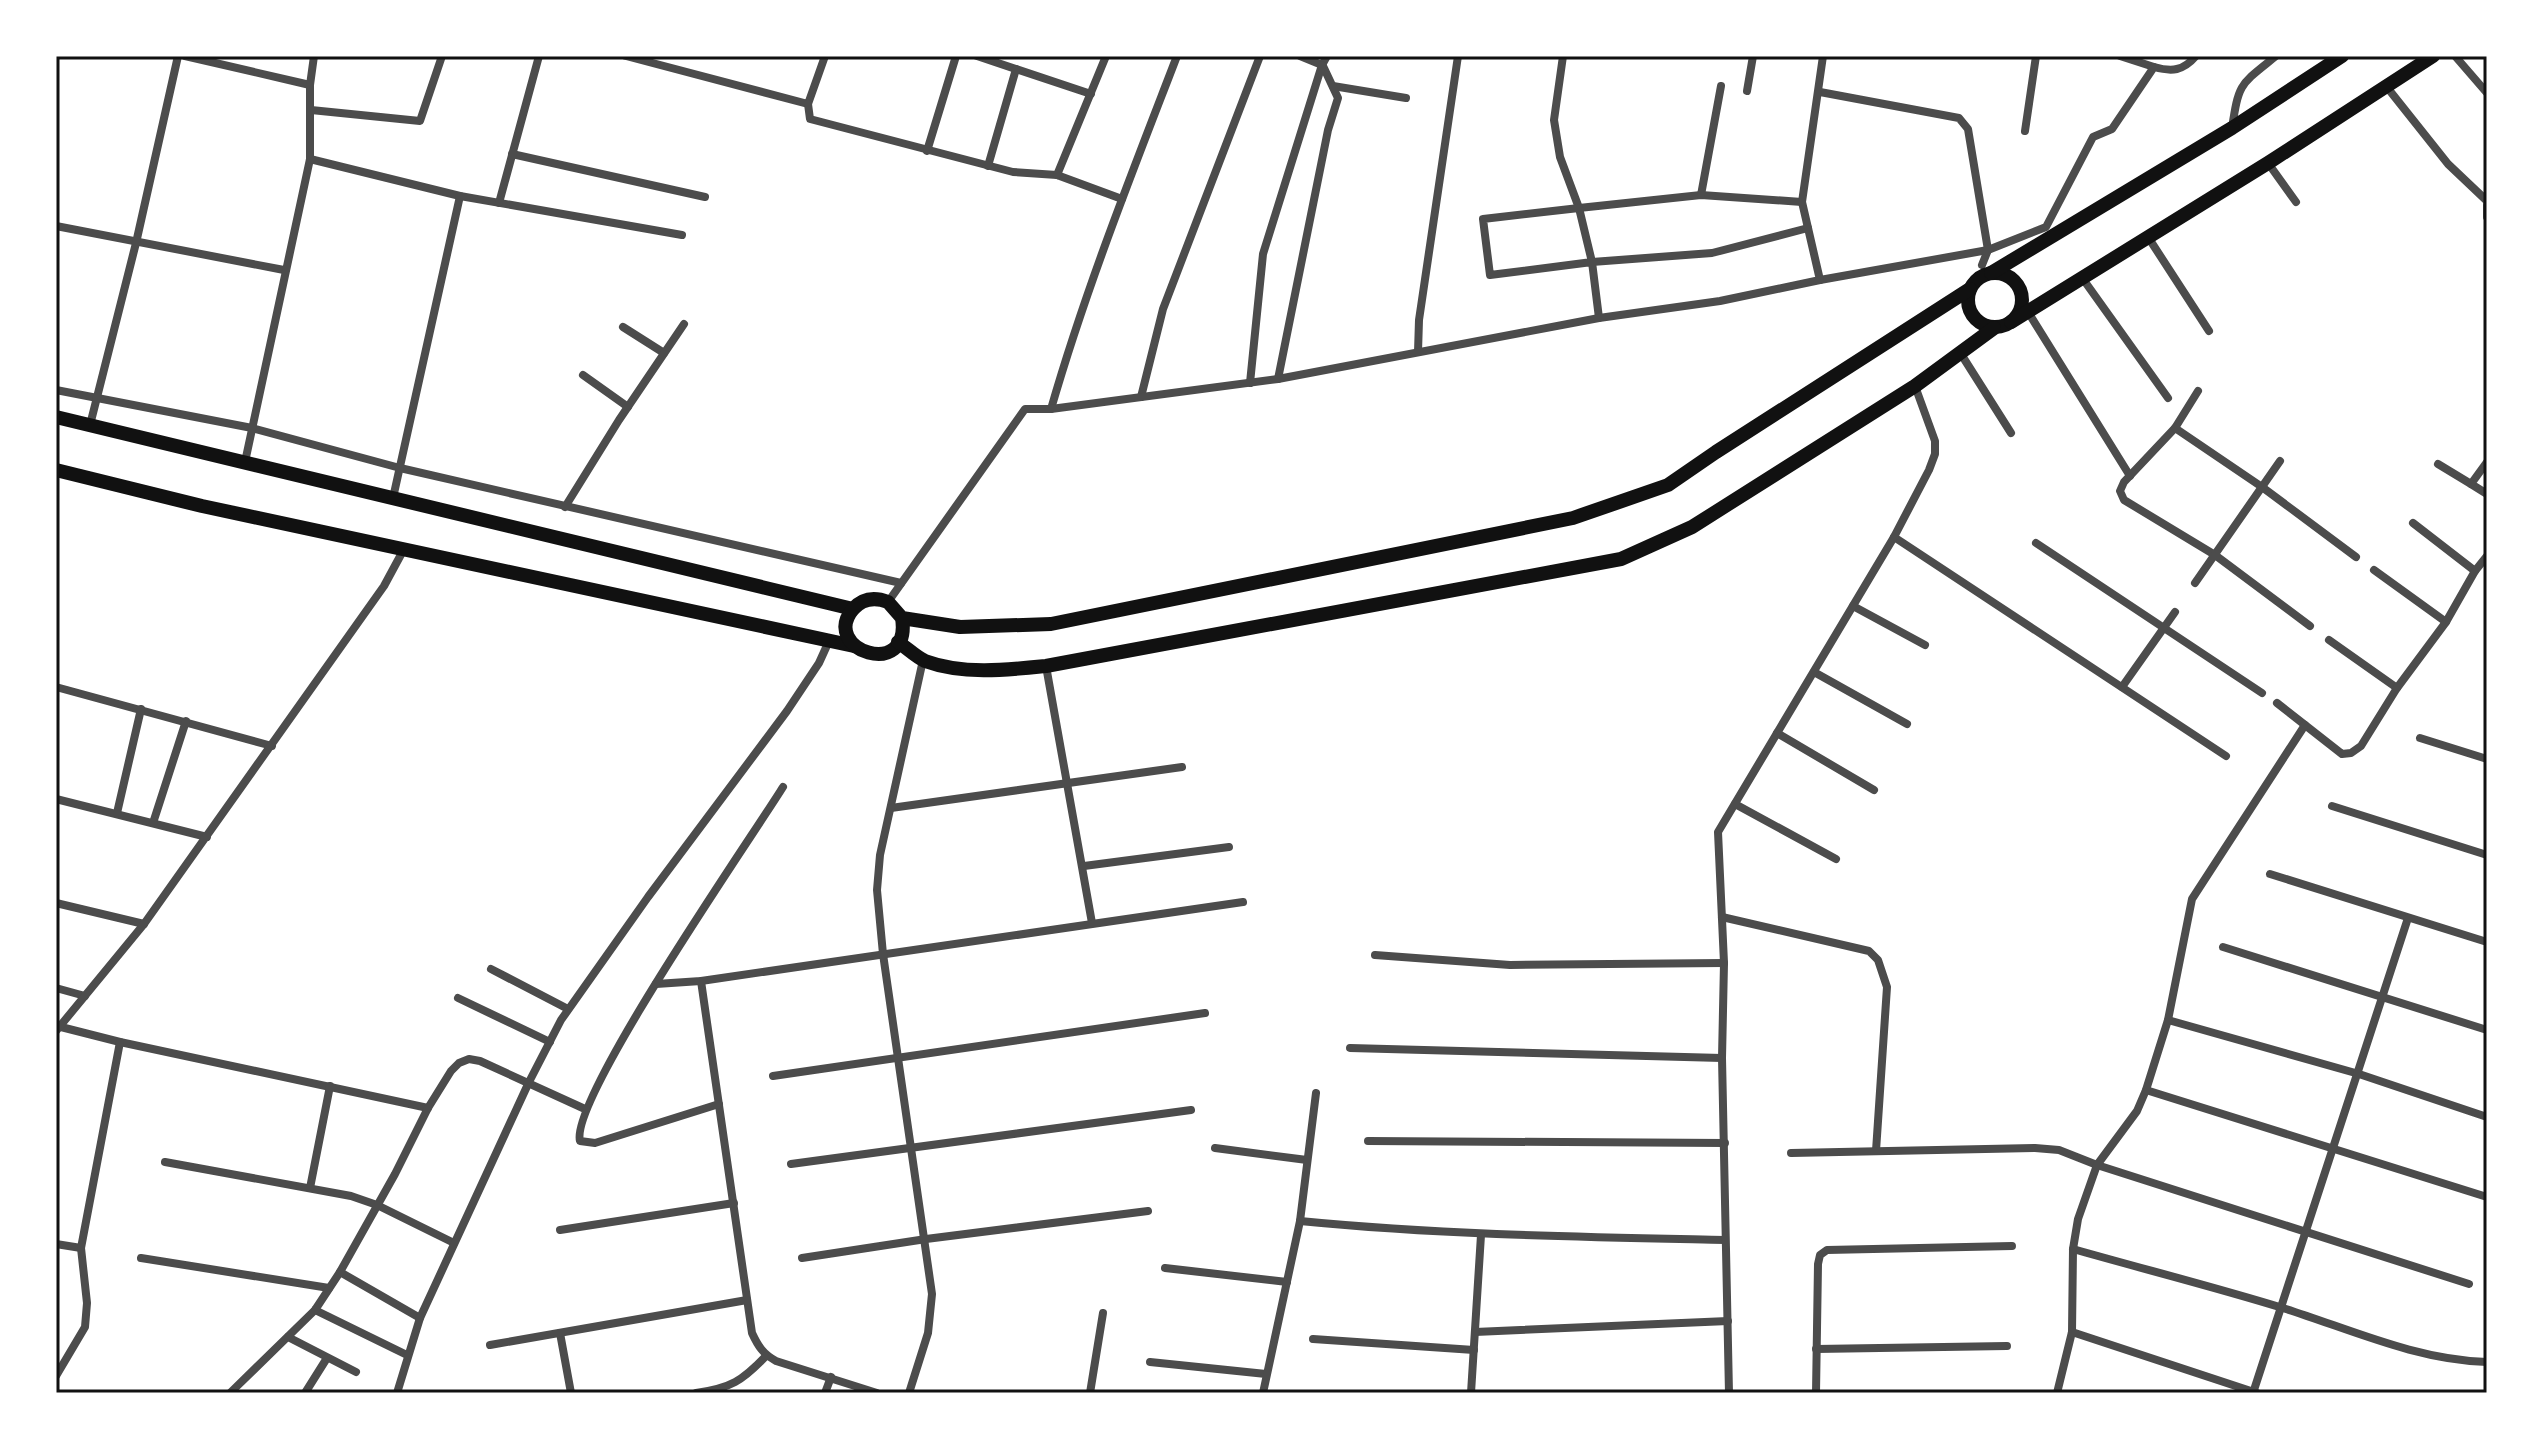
<svg xmlns="http://www.w3.org/2000/svg" width="2543" height="1449" viewBox="0 0 2543 1449" font-family="'Exo 2',sans-serif">
  <rect width="100%" height="100%" fill="#fff"/>
  <g fill="none" stroke-linecap="round" stroke-linejoin="round">
    <g stroke="#4c4c4c" stroke-width="8">
      <polyline points="185,56 310,85"/>
      <polyline points="626,56 808,104 825,56"/>
      <polyline points="977,56 1091,94"/>
      <polyline points="1300,56 1322,65 1327,56"/>
      <polyline points="1563,56 1554,120 1560,157 1579,208 1701,195 1802,202"/>
      <polyline points="2120,56 2154,67"/>
      <polyline points="2455,56 2487,93"/>
      <polyline points="1333,86 1406,98"/>
      <polyline points="2386,86 2448,164 2487,201"/>
      <polyline points="1747,91 1753,56"/>
      <polyline points="1820,92 1959,118 1968,129 1988,250 1982,265"/>
      <polyline points="808,104 810,119 1013,172 1057,175 1122,199"/>
      <polyline points="311,110 420,121 442,56"/>
      <path d="M2232,128C2239,82 2240,85 2276,56"/>
      <polyline points="2025,131 2036,56"/>
      <polyline points="927,151 956,56"/>
      <polyline points="512,154 705,197"/>
      <polyline points="310,159 460,196 682,235"/>
      <polyline points="2268,163 2296,202"/>
      <polyline points="988,166 1016,69"/>
      <polyline points="1057,175 1106,56"/>
      <polyline points="1701,195 1721,86"/>
      <polyline points="499,203 539,56"/>
      <polyline points="2487,205 2487,217"/>
      <polyline points="56,226 284,270"/>
      <polyline points="2148,237 2209,331"/>
      <polyline points="2083,279 2168,398"/>
      <path d="M1820,280L1988,250L2046,227L2093,137L2112,129L2154,67C2172,72 2183,71 2196,56"/>
      <polyline points="2028,312 2130,476"/>
      <polyline points="1599,318 1592,262 1579,208 1483,219 1490,275 1592,262 1712,253 1808,228"/>
      <polyline points="623,327 664,353"/>
      <polyline points="1418,352 1419,320 1458,56"/>
      <polyline points="1961,354 2011,433"/>
      <polyline points="583,375 628,407"/>
      <polyline points="1278,379 1328,130 1338,98 1323,66"/>
      <polyline points="1250,383 1263,254 1322,65"/>
      <polyline points="56,390 252,428 400,468 901,583"/>
      <polyline points="2198,391 2175,428 2124,482 2120,491 2124,500 2215,555 2310,626"/>
      <polyline points="1141,397 1163,309 1260,56"/>
      <path d="M1051,409C1086,288 1132,173 1177,56"/>
      <polyline points="90,425 136,243 178,56"/>
      <polyline points="2175,428 2262,487 2356,557"/>
      <polyline points="245,462 310,159 310,85 314,56"/>
      <polyline points="2487,462 2471,484 2487,494"/>
      <polyline points="2438,464 2471,484"/>
      <polyline points="393,498 460,196"/>
      <polyline points="565,507 619,420 684,324"/>
      <polyline points="2413,523 2475,571"/>
      <polyline points="1894,537 2226,756"/>
      <polyline points="2036,543 2262,693"/>
      <polyline points="2374,570 2446,622"/>
      <polyline points="2195,583 2280,461"/>
      <polyline points="888,602 1025,409 1051,409 1278,379 1599,318 1720,301 1820,280 1802,202 1823,56"/>
      <polyline points="1853,606 1925,645"/>
      <polyline points="2329,640 2397,688"/>
      <polyline points="1046,666 1092,923"/>
      <polyline points="1814,672 1907,724"/>
      <polyline points="56,687 272,746"/>
      <polyline points="2122,687 2175,612"/>
      <polyline points="2277,703 2305,725"/>
      <polyline points="1777,733 1874,790"/>
      <polyline points="2420,738 2487,759"/>
      <polyline points="56,799 207,837"/>
      <polyline points="1735,804 1836,859"/>
      <polyline points="2332,806 2487,855"/>
      <polyline points="891,808 1182,767"/>
      <polyline points="117,813 141,709"/>
      <polyline points="153,823 186,721"/>
      <polyline points="1084,866 1229,847"/>
      <polyline points="2270,874 2487,942"/>
      <polyline points="56,903 144,924"/>
      <polyline points="1722,917 1869,951 1878,960 1887,987 1876,1151"/>
      <polyline points="2223,947 2487,1030"/>
      <polyline points="1375,955 1510,965 1724,963"/>
      <polyline points="491,969 568,1009"/>
      <path d="M701,981L752,1333C758,1346 763,1354 776,1361L877,1393"/>
      <polyline points="656,984 701,981 1243,902"/>
      <polyline points="56,988 85,996"/>
      <polyline points="458,998 550,1042"/>
      <polyline points="2168,1020 2359,1074 2487,1117"/>
      <polyline points="57,1026 120,1042 428,1108"/>
      <polyline points="56,1031 144,924 384,586 404,549"/>
      <polyline points="1350,1048 1722,1058"/>
      <polyline points="773,1076 1205,1013"/>
      <polyline points="2146,1090 2487,1197"/>
      <path d="M719,1104L595,1143L580,1141C569,1100 752,837 783,787"/>
      <polyline points="1368,1141 1725,1143"/>
      <polyline points="1215,1148 1307,1160"/>
      <polyline points="1791,1153 2035,1148 2059,1150 2097,1165 2469,1284"/>
      <polyline points="165,1162 351,1196 377,1205 454,1243"/>
      <polyline points="791,1164 1191,1110"/>
      <polyline points="310,1188 330,1086"/>
      <path d="M1300,1221C1442,1235 1583,1237 1725,1240"/>
      <polyline points="560,1230 734,1203"/>
      <polyline points="56,1244 81,1248"/>
      <path d="M2073,1249C2143,1269 2215,1287 2286,1309C2352,1330 2417,1360 2487,1362"/>
      <polyline points="141,1258 329,1288"/>
      <polyline points="802,1258 926,1239 1148,1211"/>
      <polyline points="1165,1268 1287,1282"/>
      <polyline points="340,1272 420,1318"/>
      <polyline points="315,1310 407,1355"/>
      <polyline points="1475,1332 1728,1321"/>
      <polyline points="2072,1332 2257,1393"/>
      <polyline points="560,1333 571,1393"/>
      <polyline points="288,1337 356,1372"/>
      <polyline points="1313,1339 1474,1350"/>
      <polyline points="490,1345 747,1300"/>
      <polyline points="1816,1349 2007,1346"/>
      <polyline points="1150,1362 1266,1374"/>
      <polyline points="56,1376 85,1327 87,1303 81,1248 120,1042"/>
      <polyline points="230,1393 315,1310 340,1272 395,1174 428,1108 451,1071 459,1063 469,1059 480,1061 585,1109"/>
      <polyline points="305,1393 327,1358"/>
      <polyline points="397,1393 420,1318 529,1082 561,1020 648,897 787,711 819,663 829,641"/>
      <path d="M696,1393C731,1388 742,1381 766,1356"/>
      <polyline points="825,1393 831,1377"/>
      <polyline points="909,1393 928,1333 932,1294 883,954 877,890 880,855 923,660"/>
      <polyline points="1090,1393 1103,1313"/>
      <polyline points="1263,1393 1300,1221 1316,1093"/>
      <polyline points="1471,1393 1481,1235"/>
      <polyline points="1729,1393 1722,1058 1724,963 1718,832 1894,537 1929,470 1935,454 1935,441 1915,386"/>
      <polyline points="1816,1393 1818,1264 1820,1255 1827,1250 2012,1246"/>
      <polyline points="2057,1393 2072,1332 2073,1249 2078,1219 2097,1165 2137,1111 2146,1090 2168,1020 2192,899 2305,725 2342,754 2351,753 2361,746 2397,688 2446,622 2475,571 2487,556"/>
      <polyline points="2253,1393 2408,918"/>
    </g>
    <g stroke="#111" stroke-width="14">
      <circle cx="1995" cy="300" r="27"/>
      <polyline points="1991,273 2232,128 2342,56"/>
      <polyline points="2011,322 2268,163 2433,56"/>
      <polyline points="56,417 853,609"/>
      <polyline points="56,470 202,506 854,646"/>
      <path d="M902,618C912,681 819,650 853,609C863,598 875,597 888,602L902,618L960,627L1051,624L1573,518L1668,485L1716,452L1970,289"/>
      <path d="M898,642C907,648 916,657 925,661C963,675 1007,670 1046,666L1621,559L1692,527L1915,386L1994,328"/>
    </g>
  </g>
  <rect width="2543" height="1449" fill="none" stroke="#ffffff" stroke-width="116"/>
  <rect x="58" y="58" width="2427" height="1333" fill="none" stroke="#111" stroke-width="3"/>
</svg>
